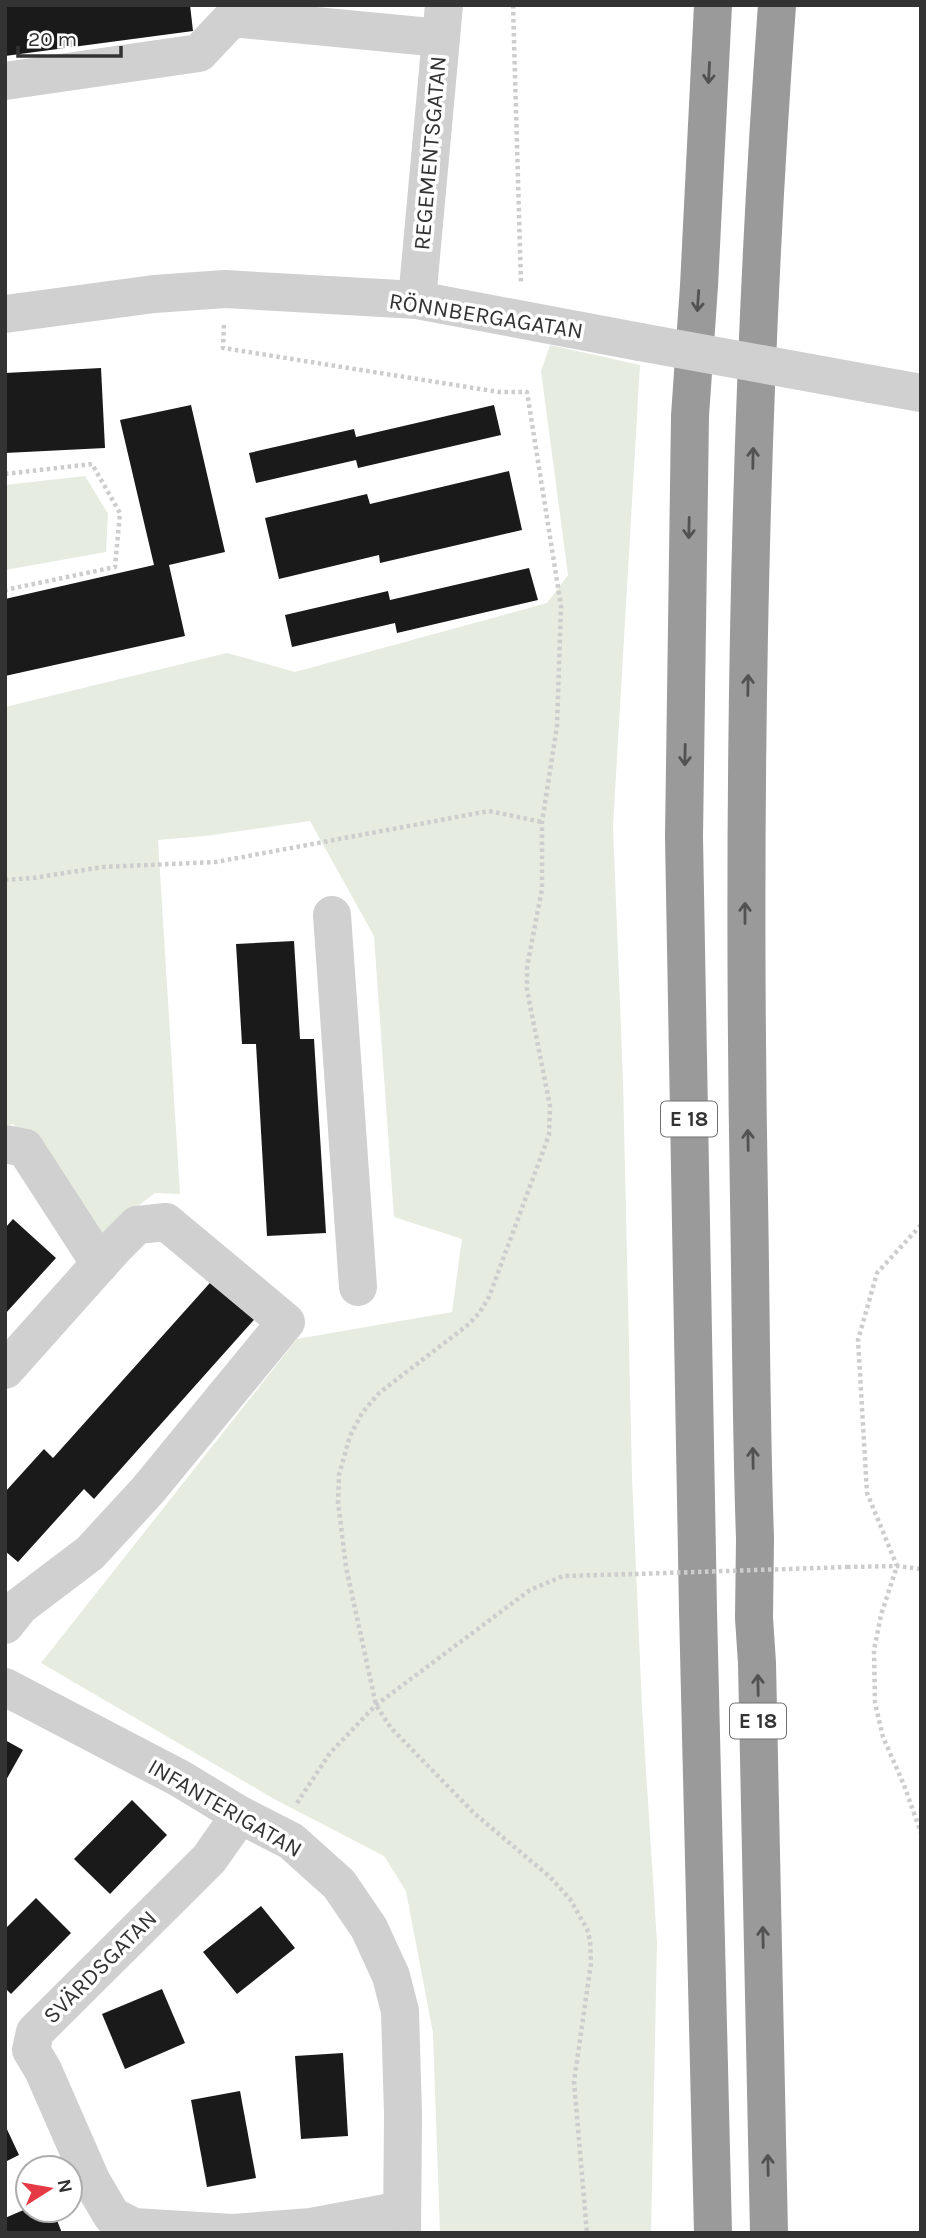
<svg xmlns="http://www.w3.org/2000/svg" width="926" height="2238" viewBox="0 0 926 2238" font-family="Karla,sans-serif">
  <rect width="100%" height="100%" fill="#fff"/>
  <g fill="#e6ecdf">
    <polygon points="550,345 640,365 613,826 623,1081 632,1477 642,1707 657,1943 651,2233 440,2233 433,2033 406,1891 384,1856 276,1800 41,1663 297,1339 452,1312 462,1239 394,1217 374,936 310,821 205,836 158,840 180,1194 155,1193 102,1233 13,1124 5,1126 5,707 227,653 295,672 547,603 568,575 541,371"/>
    <polygon points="85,476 108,514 106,552 5,570 5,485"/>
  </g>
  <g fill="#1a1a1a">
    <polygon points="5,5 190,5 193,31 5,56"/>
    <polygon points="101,368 105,448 5,453 5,373"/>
    <polygon points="191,405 225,552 169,565 185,636 5,676 5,599 154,565 120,420"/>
    <polygon points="494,405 501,435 358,468 356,460 256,483 249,453 354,429 356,437"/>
    <polygon points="509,471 522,530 380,563 379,555 279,579 265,518 367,494 370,504"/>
    <polygon points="529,568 538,600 397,633 395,623 292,647 285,615 388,591 390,600"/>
    <polygon points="294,941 300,1039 314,1039 326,1233 267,1236 256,1044 242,1044 236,944"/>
    <polygon points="13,1219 56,1258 5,1314 5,1228"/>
    <polygon points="217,1275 260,1313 94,1499 84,1489 18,1562 5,1551 5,1492 44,1449 53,1458"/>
    <polygon points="5,1740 23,1750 5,1782"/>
    <polygon points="132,1800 167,1835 110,1894 74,1859"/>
    <polygon points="36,1898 71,1933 11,1994 5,1988 5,1929"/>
    <polygon points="261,1906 295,1948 237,1994 203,1952"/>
    <polygon points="162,1989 185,2043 125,2069 102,2014"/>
    <polygon points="343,2053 348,2136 301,2139 295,2056"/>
    <polygon points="240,2091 256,2178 207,2187 191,2100"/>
    <polygon points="5,2125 19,2155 5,2162"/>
    <polygon points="28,2208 28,2210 53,2210 62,2233 5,2233 5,2218"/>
  </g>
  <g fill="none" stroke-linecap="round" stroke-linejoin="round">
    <g stroke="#cdcdcd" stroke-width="4.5" stroke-dasharray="3.5 3.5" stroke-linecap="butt">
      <polyline points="513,5 521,284"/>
      <polyline points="224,325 223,348 499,392 527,392 561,606 557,726 542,822 542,889 527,967 527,990 550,1106 549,1135 489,1297 480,1312 469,1324 379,1393 362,1413 350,1436 339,1475 338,1502 346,1567 376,1705 391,1728 475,1814 550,1877 570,1899 587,1929 590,1940 591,1963 574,2082 587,2233"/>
      <polyline points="5,474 92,464 120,513 115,567 5,590"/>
      <polyline points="5,880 33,878 103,867 216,862 489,811 542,822"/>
      <polyline points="921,1225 877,1273 858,1340 867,1493 897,1566 881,1615 874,1650 875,1703 883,1737 904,1785 921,1833"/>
      <polyline points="847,1567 897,1566 921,1569"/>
      <polyline points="297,1803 330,1753 376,1705 530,1590 563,1576 635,1574"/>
    </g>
    <g stroke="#d0d0d0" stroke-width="38">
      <polyline points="5,81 199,53 232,18 441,38"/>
      <polyline points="417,300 444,5"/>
      <polyline points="5,314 154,294 225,289 417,300 640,342"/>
      <polyline points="871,384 921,393"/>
      <polyline points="332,915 358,1287"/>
      <polyline points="5,1144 25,1148 100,1264"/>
      <polyline points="5,1370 114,1248 137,1225 166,1222 286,1322 148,1490 90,1553 20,1606 5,1625"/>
      <polyline points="5,1687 179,1778 240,1815 291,1841 339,1884 369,1928 391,1976 400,2011 403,2114 402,2233"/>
      <polyline points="232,2233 134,2227 112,2216 92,2182 43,2070 31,2050 35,2032 209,1859 240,1815"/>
      <polyline points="233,2233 311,2227 402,2210"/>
    </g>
    <g stroke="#9a9a9a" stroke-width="38">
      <polyline points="713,5 699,286 690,416 684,837 698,1610 713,2233"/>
      <path d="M769,2233L757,1663L754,1618L755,1538C751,1426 751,1312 749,1199C742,801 748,403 777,5"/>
    </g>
    <polyline stroke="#cdcdcd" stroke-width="4.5" stroke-dasharray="3.5 3.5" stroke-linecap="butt" points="635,1574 847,1567"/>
    <polyline stroke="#d0d0d0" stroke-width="38" points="640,342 871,384"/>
  </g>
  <defs><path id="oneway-shaft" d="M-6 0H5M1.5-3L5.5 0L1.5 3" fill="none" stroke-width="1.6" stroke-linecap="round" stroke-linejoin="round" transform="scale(1.75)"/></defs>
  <g stroke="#525252">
    <use href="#oneway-shaft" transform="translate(709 73) rotate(93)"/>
    <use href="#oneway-shaft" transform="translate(698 301) rotate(94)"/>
    <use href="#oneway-shaft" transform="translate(753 458) rotate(-89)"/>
    <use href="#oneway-shaft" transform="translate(689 528) rotate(91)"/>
    <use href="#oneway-shaft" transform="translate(748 685) rotate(-89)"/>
    <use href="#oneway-shaft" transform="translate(685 755) rotate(91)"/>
    <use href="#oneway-shaft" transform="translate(745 913) rotate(-90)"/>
    <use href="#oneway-shaft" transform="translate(748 1140) rotate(-91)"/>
    <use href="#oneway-shaft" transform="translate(753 1458) rotate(-91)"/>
    <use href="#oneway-shaft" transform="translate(758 1685) rotate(-91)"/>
    <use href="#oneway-shaft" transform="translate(763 1937) rotate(-91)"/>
    <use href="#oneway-shaft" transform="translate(768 2165) rotate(-91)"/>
  </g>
  <g text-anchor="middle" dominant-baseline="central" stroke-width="7" stroke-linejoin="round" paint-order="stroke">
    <g fill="#fff" stroke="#707070" stroke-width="2">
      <rect x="661" y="1101.5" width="56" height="35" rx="5"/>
      <rect x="730" y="1703.5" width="56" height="35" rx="5"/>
    </g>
    <g font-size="21" font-weight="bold" fill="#333">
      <text x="689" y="1119">E 18</text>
      <text x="758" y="1721">E 18</text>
    </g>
    <g font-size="23" fill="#333" stroke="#fff">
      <text transform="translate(430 153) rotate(-85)">REGEMENTSGATAN</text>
      <text transform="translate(486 316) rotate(9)">RÖNNBERGAGATAN</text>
      <text transform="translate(225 1808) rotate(30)">INFANTERIGATAN</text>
      <text transform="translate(100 1967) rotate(-45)">SVÄRDSGATAN</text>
    </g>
  </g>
  <rect width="926" height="2238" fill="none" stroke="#333333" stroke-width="14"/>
  <g transform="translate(49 2189) rotate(79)"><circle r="33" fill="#ffffff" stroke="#adadad" stroke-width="2"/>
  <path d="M0-5L12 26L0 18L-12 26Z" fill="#e63946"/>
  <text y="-10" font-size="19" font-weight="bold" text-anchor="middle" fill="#333333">N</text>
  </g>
  <path d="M18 46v10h103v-10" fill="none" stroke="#333333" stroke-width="3.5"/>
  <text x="28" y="46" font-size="21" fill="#333333" stroke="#ffffff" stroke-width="5" paint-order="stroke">20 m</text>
</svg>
